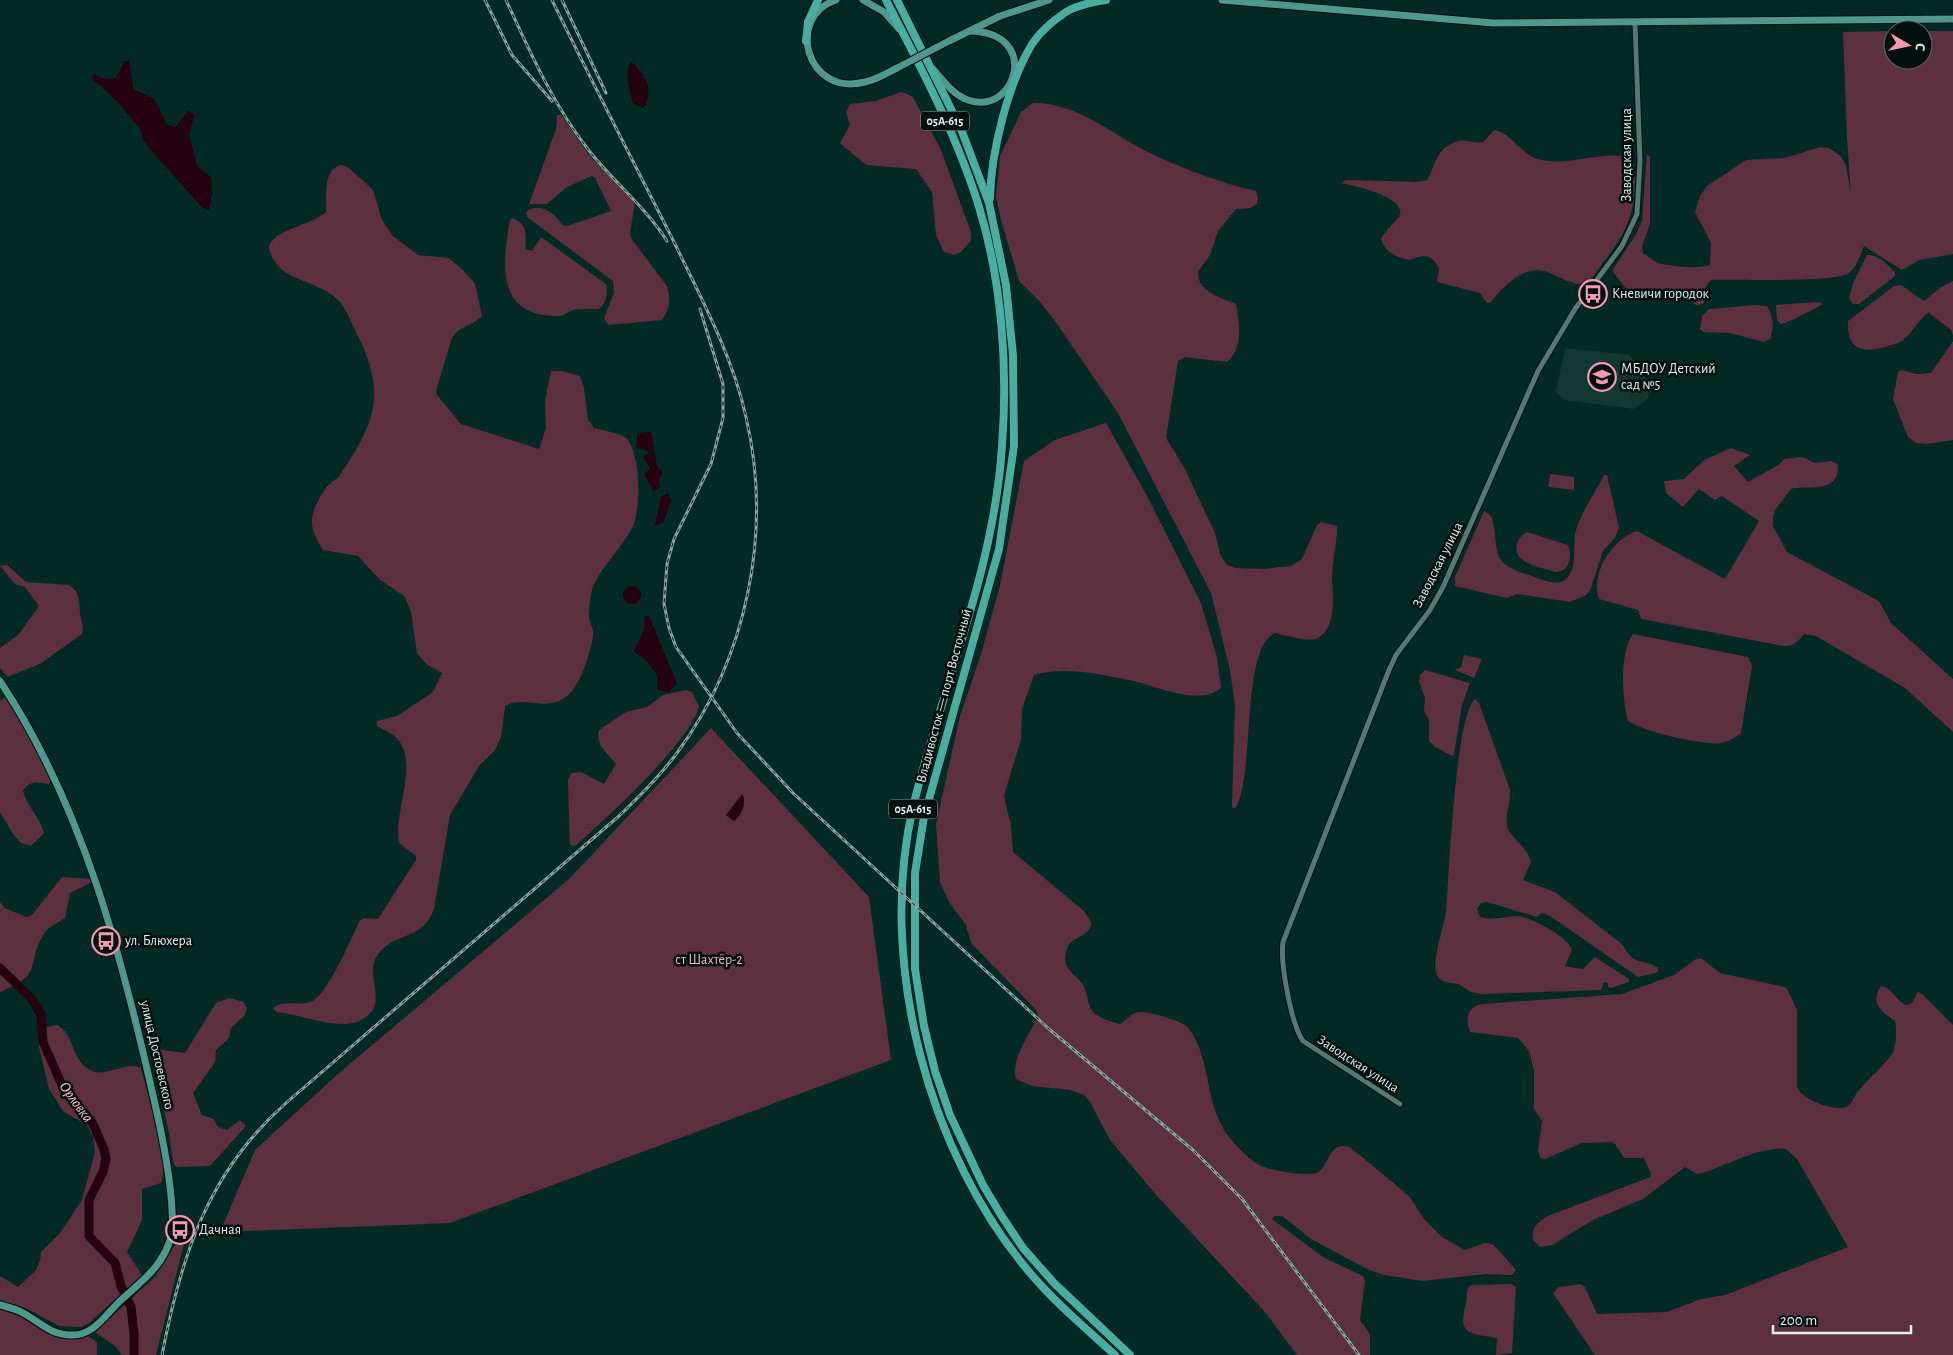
<svg xmlns="http://www.w3.org/2000/svg" width="1953" height="1355" viewBox="0 0 1953 1355" font-family="'Alegreya Sans',sans-serif">
  <rect width="100%" height="100%" fill="#032924"/>
  <polygon fill="#123733" points="1565,348 1629,355 1650,384 1648,399 1634,409 1565,400 1556,392"/>
  <g fill="#5c303e">
    <path d="M1893,31V60H1923V31H1953V254L1919,260L1902,270L1864,246C1860,256 1857,267 1849,273C1834,283 1735,279 1711,280L1706,286L1704,303L1697,306L1680,292L1674,291L1631,295L1613,272V269L1635,236L1642,221L1647,154L1650,157V224L1642,246L1643,253C1648,256 1652,260 1657,262C1667,267 1700,269 1710,265L1711,243L1695,212L1700,196L1707,186L1746,160L1785,158L1820,147L1829,148L1841,156L1846,166L1851,194L1847,139L1843,32Z"/>
    <polygon points="901,92 910,95 914,99 941,150 971,232 971,241 961,252 954,255 944,252 936,235 932,192 916,169 866,165 840,143 850,125 846,113 850,104 876,101"/>
    <path d="M1033,103C1076,102 1112,134 1148,152C1181,168 1220,183 1256,191L1258,198L1257,204L1250,208L1236,209L1218,231L1210,255L1198,272C1197,291 1221,298 1236,304C1240,324 1243,349 1227,362L1185,357L1178,361L1166,438L1184,467L1215,533L1220,554L1227,565L1235,568L1263,569L1291,566L1302,559L1317,525L1321,522L1337,526C1337,544 1332,562 1332,580C1333,597 1336,628 1318,638C1308,643 1286,635 1275,633C1240,648 1256,776 1235,809L1232,807L1235,705L1230,670L1211,593L1118,413L1055,321L1040,302L1019,281L1001,220L996,197L1000,156L1021,112Z"/>
    <path d="M557,115H561L589,155L633,201L635,204L630,231L631,238L667,286C671,300 670,308 662,320L608,325L604,318L614,293L613,281L527,217L526,212C540,201 555,213 562,225L567,226L611,211L595,178L592,176L567,187L547,204H529L556,129Z"/>
    <path d="M1494,130C1510,132 1521,154 1538,159C1569,168 1601,149 1631,158C1636,166 1636,175 1635,184C1634,219 1623,237 1602,264C1597,271 1592,280 1584,283C1577,286 1572,282 1565,280C1558,277 1551,273 1544,271C1521,266 1503,288 1490,303L1486,302L1480,293L1437,282L1439,268C1431,253 1423,255 1409,260C1397,257 1385,253 1381,239C1385,230 1398,220 1400,215C1405,196 1354,186 1341,183L1346,180L1416,182L1427,180C1437,164 1435,147 1459,141C1466,139 1475,144 1483,142Z"/>
    <path d="M341,165L348,167L373,190L382,220L393,236L418,255L449,258L463,270L475,284L482,316C473,326 459,326 452,338L436,390L437,395L461,424L539,449L546,428L545,400L551,371H562L580,376L584,388L588,420L594,428C603,431 619,432 626,438C641,453 641,508 633,526C624,546 598,570 592,590C590,597 589,609 589,616C589,621 592,626 593,631C594,644 581,682 572,691C551,716 524,694 505,706L501,737L495,750L479,766L450,815L434,909C421,942 399,930 380,952C361,972 389,1000 366,1017C359,1022 352,1024 344,1024C321,1024 300,1015 277,1012L273,1009C281,998 303,1008 314,1000C330,989 350,941 359,922L363,918L378,919L416,860V856L399,843C393,814 418,766 399,741C393,733 385,731 377,726V721L397,716L433,692L442,673L426,664L417,653L411,612L404,596L380,580L358,556L323,550C318,542 313,534 312,524C310,511 326,482 338,478C375,423 388,395 356,332C351,322 345,306 337,299C315,278 274,282 269,246C275,229 312,225 326,212C327,197 322,170 341,165Z"/>
    <path d="M513,218C529,226 525,234 526,249L532,251L541,237L606,284C608,293 606,303 599,309C589,310 578,307 568,312C564,314 564,316 559,316C496,317 502,265 510,220Z"/>
    <path d="M1867,255C1878,254 1888,265 1895,272V276L1859,304H1853L1849,298L1853,283Z"/>
    <path d="M1953,281V335L1951,330L1929,313L1926,314C1918,322 1911,334 1903,340C1898,344 1890,345 1885,347C1860,354 1847,348 1848,321L1894,286L1901,285L1924,301L1941,287Z"/>
    <path d="M1819,302L1823,304C1816,308 1784,325 1780,324L1777,320L1776,305Z"/>
    <path d="M1756,305L1767,306C1774,316 1774,329 1770,339L1764,342L1730,333L1703,332L1700,329L1702,316L1709,309Z"/>
    <polygon points="1953,341 1953,440 1926,444 1916,443 1908,437 1893,399 1898,372 1901,370 1917,374 1931,373"/>
    <path d="M1106,423L1146,494L1201,603L1217,657L1221,688C1200,707 1154,685 1129,680C1100,674 1063,666 1034,675L1022,709L1021,739L1004,796L1011,826L1013,852L1084,911L1091,922C1092,936 1071,936 1067,949C1065,955 1064,963 1068,968C1073,976 1081,979 1085,989C1088,997 1088,1008 1095,1014C1102,1019 1112,1022 1120,1024C1125,1021 1130,1015 1135,1013C1145,1010 1156,1015 1165,1017C1173,1020 1184,1022 1189,1029C1210,1056 1205,1096 1222,1126C1227,1137 1248,1159 1259,1165C1268,1170 1310,1178 1318,1172C1331,1163 1328,1141 1350,1147L1409,1196L1425,1220L1442,1237L1465,1250L1485,1243L1493,1244L1516,1270L1512,1275L1486,1274L1422,1281L1384,1275L1367,1269L1311,1239L1282,1216H1275L1272,1219L1323,1257L1363,1276L1365,1281L1360,1320L1370,1334V1355H1297L1265,1312L1157,1196L1110,1140L1090,1102L1084,1095L1070,1090L1032,1086L1016,1079C1011,1058 1029,1035 1038,1017L1037,1011L971,943L966,925L949,902L940,882L936,824L960,716L981,654L1000,585L1024,461L1055,440Z"/>
    <path d="M1731,448L1750,455L1734,466L1748,482L1780,464L1784,459L1802,457L1815,463L1831,461L1838,464C1841,496 1803,484 1791,489L1775,510L1773,518V526L1787,552L1879,601L1891,623L1953,679V732L1905,688L1816,636L1804,634C1796,644 1791,648 1778,645L1641,619L1638,610L1599,599C1590,573 1613,538 1637,531L1725,579L1759,521L1722,496L1715,500L1699,489L1683,507L1666,493L1664,481L1684,479L1704,460Z"/>
    <polygon points="1550,474 1574,477 1574,490 1548,487"/>
    <path d="M1604,475H1607L1619,528L1615,538L1603,551L1590,591L1586,595L1570,602L1517,594L1507,598L1455,586V577L1484,511L1489,514L1492,518C1500,553 1489,563 1529,575C1539,578 1554,586 1563,581C1578,573 1573,548 1575,534C1579,515 1595,493 1604,475Z"/>
    <path d="M1527,532L1568,545C1573,555 1570,573 1555,572C1542,567 1511,564 1517,544C1519,538 1522,535 1527,532Z"/>
    <path d="M7,565L26,582L69,585C83,594 78,605 81,618C82,625 84,628 82,634L40,664L7,677L0,668V648L19,634L39,606L25,587L15,584L0,566Z"/>
    <path d="M1633,634L1748,657L1752,666L1741,733C1735,738 1728,742 1720,743C1700,745 1645,732 1628,721C1622,699 1619,653 1633,634Z"/>
    <polygon points="1464,655 1482,659 1474,678 1455,670 1461,667"/>
    <polygon points="1425,670 1470,683 1462,705 1454,754 1452,756 1435,747 1429,741 1429,720 1424,711 1425,698 1419,682 1420,675"/>
    <path d="M686,690L692,692L699,707C688,744 606,819 575,846L570,845L568,780L571,773L581,772L604,784L616,764C608,753 595,746 599,730L626,712L647,707L663,695Z"/>
    <path d="M5,697L9,699L51,779L49,784C38,782 29,780 23,791C27,807 40,817 44,833L31,846L21,843L13,834L0,812V701Z"/>
    <path d="M1475,699L1479,703L1510,790C1511,803 1504,817 1508,829C1512,839 1526,845 1531,862L1523,880L1555,892L1623,945C1632,964 1640,959 1657,967L1659,970L1656,973L1638,977L1550,916L1542,913L1537,917L1487,902L1481,903L1477,909L1480,917C1493,921 1505,916 1518,916C1531,917 1570,938 1572,950L1565,966L1583,969L1595,957L1629,979V982L1611,988L1608,987V983L1604,982L1601,990L1480,994C1466,992 1470,990 1460,985C1452,981 1442,985 1437,975C1431,960 1444,928 1446,912C1449,878 1455,716 1475,699Z"/>
    <polygon points="711,728 869,897 891,1060 450,1223 220,1232 255,1150 339,1073 569,879"/>
    <path d="M62,877L90,879L92,882L70,893L65,918C58,923 48,926 44,934C24,967 46,973 0,992V902L5,908L26,917L32,915Z"/>
    <path d="M1701,958L1720,973L1785,987L1787,989L1797,1010V1087C1801,1099 1834,1112 1846,1107C1852,1104 1855,1094 1860,1089C1869,1077 1886,1065 1893,1052C1896,1045 1897,1029 1895,1021C1882,1012 1869,1003 1881,986C1892,987 1895,1000 1906,1005L1912,1003L1918,992L1922,994L1953,1025V1355H1595L1553,1293L1559,1287L1581,1284L1585,1287L1597,1314L1667,1312L1701,1299L1725,1295L1848,1247L1797,1159L1786,1149C1757,1147 1729,1165 1702,1173L1697,1174L1685,1167L1643,1199L1593,1220L1552,1245L1540,1247L1533,1240C1531,1227 1538,1222 1548,1216L1650,1177L1651,1174L1644,1158H1624L1615,1144L1612,1142L1582,1143L1545,1159L1540,1158L1538,1151L1542,1121L1534,1109V1070L1529,1051L1518,1038L1470,1032C1465,1019 1467,1007 1482,1004L1622,994L1674,975L1696,959Z"/>
    <polygon points="229,998 244,1002 247,1009 245,1015 231,1028 229,1038 216,1050 215,1062 193,1093 202,1115 214,1119 218,1127 227,1130 240,1120 246,1126 210,1166 176,1167 173,1163 169,1133 150,1048 185,1053 216,1003"/>
    <path d="M57,1025C74,1033 71,1058 88,1069C106,1080 124,1060 141,1068C146,1089 171,1167 161,1183L142,1189V1220L127,1252L142,1275L88,1324L81,1327L59,1326L26,1308L0,1300V1276L18,1287L35,1271L40,1261L41,1252L60,1233L82,1200L95,1152L93,1137L87,1125L64,1112L49,1089L39,1047V1032L44,1028Z"/>
    <polygon points="183,1238 185,1240 156,1355 122,1355 115,1346 96,1333 97,1330 155,1277 175,1245"/>
    <path d="M1512,1284L1516,1287L1512,1353L1496,1355L1497,1338C1470,1333 1457,1336 1466,1303C1468,1296 1465,1290 1471,1285Z"/>
    <polygon points="0,1308 20,1316 48,1334 66,1338 88,1336 97,1342 97,1355 0,1355"/>
  </g>
  <g fill="#25000e">
    <polygon points="129,60 133,89 154,99 167,125 176,127 188,111 193,113 194,117 189,134 197,166 211,177 212,193 209,210 202,207 148,147 143,139 140,128 110,94 92,79 94,74 105,79 116,78 124,62"/>
    <path d="M631,62C644,70 656,95 643,108L633,103C630,92 624,71 631,62Z"/>
    <polygon points="651,432 657,466 663,472 659,479 660,487 654,491 644,475 650,468 643,457 649,453 646,450 636,448 638,433"/>
    <polygon points="668,494 671,501 663,523 655,526 661,497"/>
    <circle cx="632" cy="595" r="9"/>
    <polygon points="645,616 649,616 677,684 668,692 658,690 657,674 645,660 634,651 644,630"/>
    <path d="M742,794C747,801 742,816 734,821L726,815Z"/>
  </g>
  <g fill="none" stroke-linecap="round" stroke-linejoin="round">
    <polyline stroke="#25000e" stroke-width="9" points="0,968 31,998 38,1009 41,1015 43,1042 65,1092 92,1122 104,1149 106,1159 103,1172 89,1200 89,1236 115,1263 121,1286 131,1307 134,1334 134,1355"/>
    <defs>
      <path id="minor" d="M1400,1104L1303,1041C1291,1024 1280,962 1283,942L1389,670L1396,655L1430,610L1443,587L1538,371L1575,309L1622,246L1637,214L1640,161L1635,23"/>
      <g id="major">
        <path d="M836,0C785,17 806,97 865,82C876,80 887,73 897,68"/>
        <polyline points="863,0 884,12 899,29"/>
        <polyline points="1222,0 1493,23 1953,19"/>
        <polyline points="949,41 1000,16 1049,0"/>
        <path d="M933,69C943,80 953,95 968,100C1016,117 1042,32 970,31"/>
        <path d="M0,681C84,808 122,957 155,1104C163,1139 170,1173 172,1209C172,1218 174,1228 171,1237C163,1266 143,1280 121,1300C106,1314 93,1337 70,1335C49,1334 40,1322 23,1313C16,1309 8,1307 0,1305"/>
      </g>
      <g id="highway">
        <path d="M886,0C920,66 957,135 979,207C1002,282 1008,368 1002,446C994,571 942,687 913,807C877,962 928,1154 1031,1274C1056,1304 1087,1329 1115,1355"/>
        <polyline points="897,0 961,129 989,203 1006,285 1013,355 1014,446 999,549 924,817 915,873 915,969 924,1026 935,1071 950,1115 983,1185 1001,1215 1023,1248 1054,1283 1130,1355"/>
        <polyline points="806,41 808,22 818,0"/>
        <path d="M990,198C991,152 1008,84 1032,44C1040,32 1054,20 1066,12C1077,5 1093,2 1106,0"/>
      </g>
    </defs>
    <use href="#minor" stroke="#00100d" stroke-width="7"/>
    <use href="#major" stroke="#00100d" stroke-width="9"/>
    <use href="#highway" stroke="#00100d" stroke-width="9"/>
    <use href="#minor" stroke="#547872" stroke-width="5"/>
    <use href="#major" stroke="#4e988e" stroke-width="7"/>
    <use href="#highway" stroke="#4aada0" stroke-width="8"/>
    <defs>
      <g id="rail">
        <polyline points="485,0 512,55 552,101"/>
        <path d="M506,0C529,50 553,104 587,148C612,181 645,206 667,241"/>
        <polyline points="562,0 606,93"/>
        <polyline points="700,309 723,384 723,418 711,464 674,539 667,564 664,604 669,628 676,647 737,733 793,793 1049,1029 1193,1150 1242,1199 1359,1355"/>
        <path d="M162,1355C181,1256 208,1172 286,1103L619,816C640,796 660,776 677,753C747,658 773,532 746,417C732,354 700,296 672,238C632,159 591,80 552,0"/>
      </g>
    </defs>
    <use href="#rail" stroke="#88a39f" stroke-width="3"/>
    <use href="#rail" stroke="#020f0d" stroke-width="1" stroke-dasharray="4" stroke-linecap="butt"/>
    <defs>
      <polyline id="major-bridge" points="897,68 949,41"/>
    </defs>
    <use href="#major-bridge" stroke="#00100d" stroke-width="9" stroke-linecap="butt"/>
    <use href="#major-bridge" stroke="#4e988e" stroke-width="7"/>
  </g>
  <defs>
    <symbol id="bus-ring" viewBox="-11 -11 22 22"><circle r="9.5" fill="#020f0d" stroke="#f19ab3" stroke-width="1.5"/><path d="M-5-6H5V4H4V6H2V4H-2V6H-4V4H-5ZM-3.5-4V0h7V-4ZM-3.5 1.2v1.5H-2V1.2ZM2 1.2v1.5H3.5V1.2Z" fill="#f19ab3"/></symbol>
    <symbol id="school-ring" viewBox="-11 -11 22 22"><circle r="9.5" fill="#020f0d" stroke="#f19ab3" stroke-width="1.5"/><path d="M0-5L7-2L0 1L-7-2ZM-4 1L0 2.5L4 1V4Q0 6-4 4Z" fill="#f19ab3"/></symbol>
  </defs>
  <g fill-rule="evenodd">
    <use href="#bus-ring" x="1577" y="278" width="32" height="32"/>
    <use href="#school-ring" x="1586" y="361" width="32" height="32"/>
    <use href="#bus-ring" x="90" y="925" width="32" height="32"/>
    <use href="#bus-ring" x="164" y="1214" width="32" height="32"/>
  </g>
  <g text-anchor="middle" dominant-baseline="central" stroke-width="5" stroke-linejoin="round" paint-order="stroke">
    <g fill="#020f0d" stroke="#9caeaa" stroke-width="1">
      <rect x="921" y="111.5" width="48" height="19" rx="4"/>
      <rect x="889" y="799.5" width="48" height="19" rx="4"/>
    </g>
    <g font-size="12" font-weight="bold" fill="#def2ee">
      <text x="945" y="121">05А-615</text>
      <text x="913" y="809">05А-615</text>
    </g>
    <g font-size="14" fill="#def2ee" stroke="#020f0d">
      <text transform="translate(1627 155) rotate(-90)">Заводская улица</text>
      <text transform="translate(1438 565) rotate(-63)">Заводская улица</text>
      <text transform="translate(944 696) rotate(-75)">Владивосток — порт Восточный</text>
      <text transform="translate(157 1055) rotate(77)">улица Достоевского</text>
      <text transform="translate(1358 1064) rotate(33)">Заводская улица</text>
    </g>
    <g font-size="14" fill="#def2ee" stroke="#020f0d" text-anchor="start">
      <text x="1612" y="294">Кневичи городок</text>
      <text x="1621" y="369">МБДОУ Детский<tspan x="1621" dy="16">сад №5</tspan></text>
      <text x="125" y="941">ул. Блюхера</text>
      <text x="199" y="1230">Дачная</text>
    </g>
    <g font-size="14" fill="#f4b9c9" stroke="#020f0d">
      <text x="709" y="960">ст Шахтёр-2</text>
    </g>
    <g font-size="15" font-style="italic" fill="#fec3d3" stroke="#020f0d">
      <text transform="translate(76 1102) rotate(54)">Орловка</text>
    </g>
  </g>
  <g transform="translate(1908 45) rotate(99)"><circle r="24" fill="#020f0d" stroke="#5a6a67"/>
  <path d="M0-4L9 19L0 12L-9 19Z" fill="#f19ab3"/>
  <text y="-8" font-size="14" font-weight="bold" text-anchor="middle" fill="#def2ee">С</text>
  </g>
  <path d="M1773 1325v8h138v-8" fill="none" stroke="#def2ee" stroke-width="2.5"/>
  <text x="1780" y="1325" font-size="15" fill="#def2ee" stroke="#020f0d" stroke-width="4" paint-order="stroke">200 m</text>
</svg>
